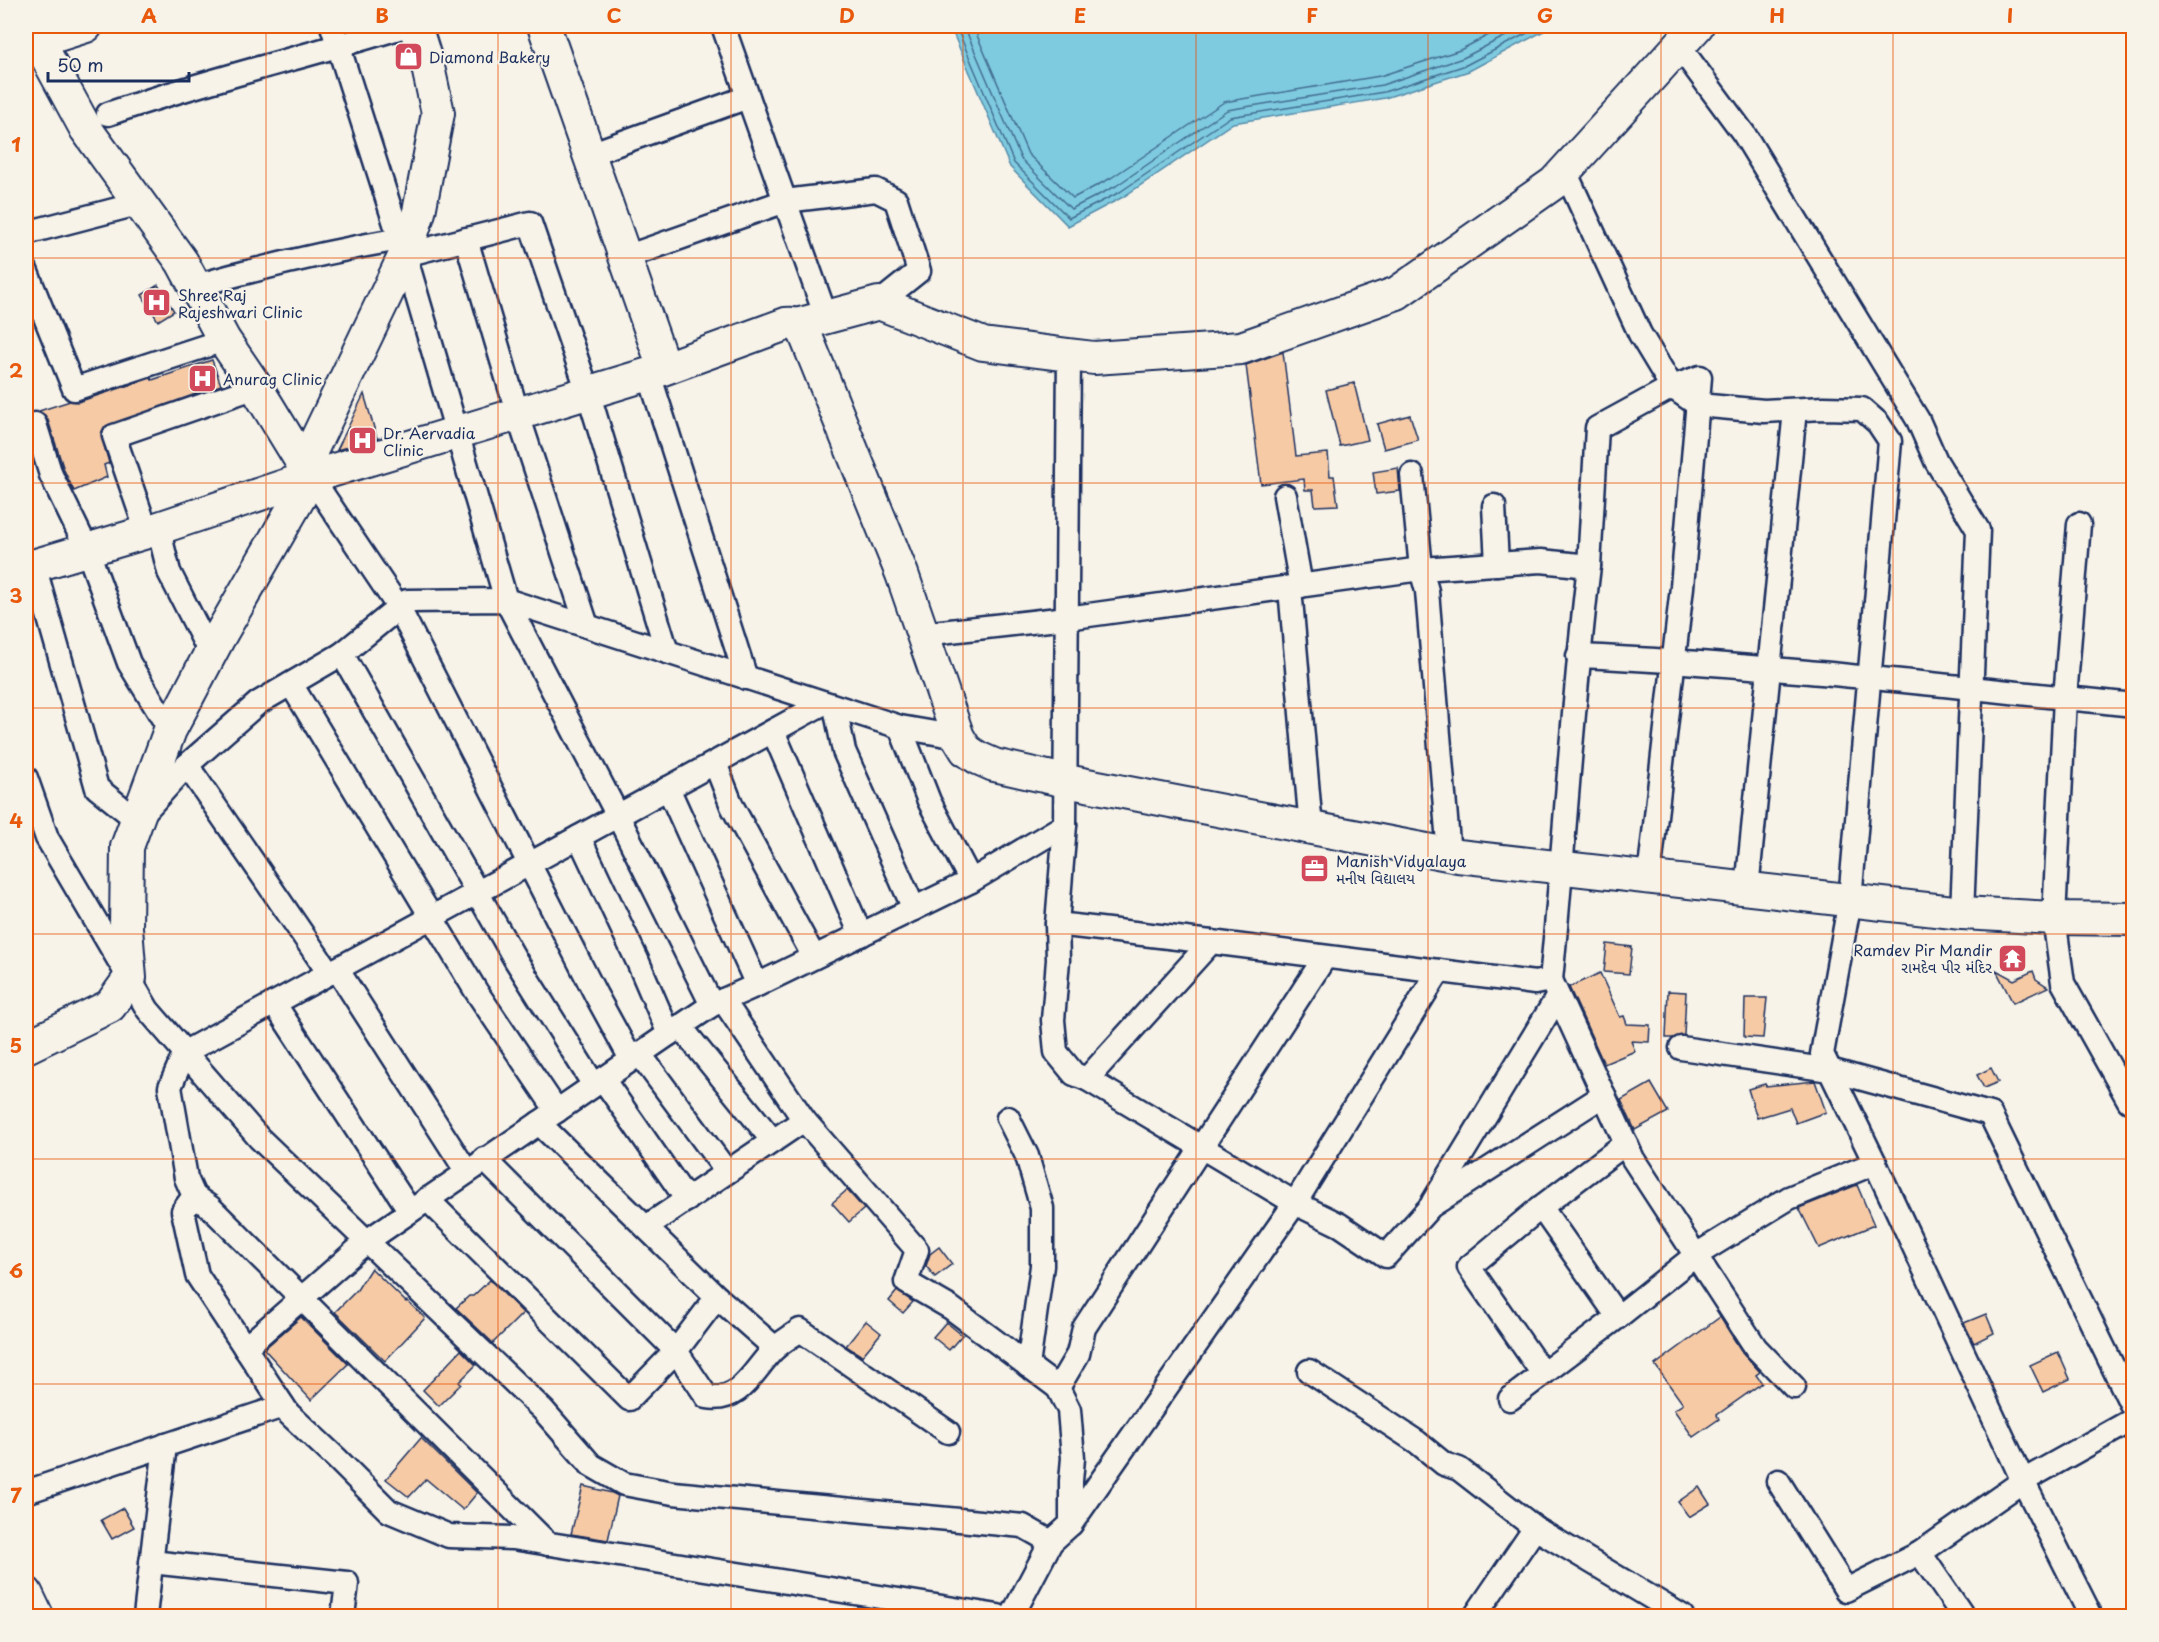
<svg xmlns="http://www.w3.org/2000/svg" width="2159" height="1642" viewBox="0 0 2159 1642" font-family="'Playpen Sans','Noto Sans Gujarati',sans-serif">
  <rect width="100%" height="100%" fill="#f7f3e8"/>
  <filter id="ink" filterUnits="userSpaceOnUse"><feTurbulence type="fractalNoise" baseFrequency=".0167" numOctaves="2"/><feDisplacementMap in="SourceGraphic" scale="12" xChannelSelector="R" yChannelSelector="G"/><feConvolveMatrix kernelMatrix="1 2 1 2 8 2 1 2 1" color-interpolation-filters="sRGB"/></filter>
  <g filter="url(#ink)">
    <polygon fill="#7ecade" stroke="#568cab" stroke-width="1.5" points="950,26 1553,26 1469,71 1385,98 1233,123 1123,197 1068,226 1010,167"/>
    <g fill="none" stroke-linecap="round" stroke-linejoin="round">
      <g stroke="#436d91" stroke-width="1.5">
        <polyline points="956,26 1014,163 1069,218 1120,192 1230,117 1384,92 1466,65 1541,26"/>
        <polyline points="964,26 1021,159 1071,209 1116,186 1227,110 1382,85 1463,58 1525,26"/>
        <polyline points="973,26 1028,154 1073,198 1111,178 1224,102 1380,76 1460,50 1506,26"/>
      </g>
    </g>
    <g fill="#f6caa5" stroke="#1b2f5e" stroke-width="1.5">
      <polygon points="158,285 174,311 158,321 142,295"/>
      <polygon points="1283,352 1296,456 1328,453 1330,476 1334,476 1338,505 1315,506 1313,490 1305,490 1304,479 1261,484 1246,365"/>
      <polygon points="212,360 221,385 104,427 101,434 109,463 104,465 107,477 74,491 64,470 48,420 45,415 39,411 70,401 78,402 151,378 152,380"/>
      <polygon points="1354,383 1368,440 1340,446 1326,390"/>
      <polygon points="364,394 377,438 337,450"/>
      <polygon points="1410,415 1418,440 1384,449 1377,424"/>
      <polygon points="1398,468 1400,491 1376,494 1373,472"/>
      <polygon points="1607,944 1632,947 1629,974 1604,972"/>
      <polygon points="1996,970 2014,980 2033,971 2036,979 2048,987 2013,1003"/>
      <polygon points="1600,973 1620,1017 1624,1016 1627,1024 1650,1025 1649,1042 1631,1041 1635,1051 1604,1064 1569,987"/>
      <polygon points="1668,991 1686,992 1684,1035 1673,1038 1666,1038"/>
      <polygon points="1745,998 1767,998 1763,1038 1744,1037"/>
      <polygon points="1991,1068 1998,1082 1984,1088 1977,1075"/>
      <polygon points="1815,1081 1826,1112 1796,1123 1790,1108 1757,1118 1748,1089 1765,1084 1766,1086"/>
      <polygon points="1651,1083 1668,1112 1635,1130 1621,1100"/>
      <polygon points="1857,1185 1874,1225 1819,1248 1799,1208"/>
      <polygon points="847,1190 864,1209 849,1222 832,1203"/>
      <polygon points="939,1247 952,1264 935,1277 926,1266 930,1254"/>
      <polygon points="371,1268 406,1302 407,1301 425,1318 385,1361 335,1312 357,1290"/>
      <polygon points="490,1280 523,1313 493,1343 456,1308 469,1296 473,1296"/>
      <polygon points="897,1291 913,1302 903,1313 889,1301"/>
      <polygon points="1986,1314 1994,1333 1974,1343 1964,1323"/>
      <polygon points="301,1317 348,1364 311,1400 264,1349"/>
      <polygon points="1720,1317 1742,1352 1760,1372 1756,1375 1762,1383 1717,1415 1719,1419 1693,1437 1674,1410 1683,1404 1655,1365"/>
      <polygon points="866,1321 881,1333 862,1356 846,1346"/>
      <polygon points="946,1322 962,1335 949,1350 933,1337"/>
      <polygon points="461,1350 476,1365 459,1382 461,1384 439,1406 423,1390"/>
      <polygon points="2058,1352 2070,1379 2043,1392 2030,1365"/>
      <polygon points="421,1438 477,1493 463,1510 426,1479 409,1497 386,1479"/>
      <polygon points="583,1486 612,1493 618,1496 608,1540 571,1534"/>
      <polygon points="1699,1487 1710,1504 1689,1517 1678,1502"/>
      <polygon points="123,1508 134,1527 112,1539 101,1520"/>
    </g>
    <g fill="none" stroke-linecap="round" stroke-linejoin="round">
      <defs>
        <g id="street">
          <polyline points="332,26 405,255 506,600 900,727 958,737"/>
          <polyline points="723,26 826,317"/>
          <polyline points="1679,46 1744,134 1918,420 1936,461 1978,530 1962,913"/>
          <path d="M108,114C205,80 306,57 405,26"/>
          <polyline points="590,154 748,97"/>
          <polyline points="1565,171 1640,334 1672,387 1700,377 1682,587 1649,878"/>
          <polyline points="26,233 141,203"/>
          <polyline points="466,239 518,415 587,626"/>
          <polyline points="405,255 530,223 588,392 667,652"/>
          <polyline points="626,257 785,201 876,190 896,200 919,271 879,303"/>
          <polyline points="26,270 74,389 224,340"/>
          <path d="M195,286C263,267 330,251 400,239"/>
          <polyline points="649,374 746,678"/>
          <polyline points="35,424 51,475 87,549 129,663 170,730"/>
          <polyline points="1412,475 1421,569 1427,591 1449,855"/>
          <polyline points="311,477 399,608 596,995 631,1059"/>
          <polyline points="1285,496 1301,586"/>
          <polyline points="1494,506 1497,564"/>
          <polyline points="2079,524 2065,698 2054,918 2063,983 2129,1101"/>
          <polyline points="158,527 169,572 210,653"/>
          <polyline points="147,532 114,436 256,387"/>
          <polyline points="34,565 97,788 137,820 187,765 258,703 342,654"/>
          <polyline points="1589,566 1597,428 1672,387 1698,405 1764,411 1824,408 1862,409 1878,423 1890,441 1850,900 1822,1054 1875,1163 2023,1481 2091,1616"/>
          <polyline points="1290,588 1311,828"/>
          <path d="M923,634L1067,618L1421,569L1541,561L1589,566C1572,704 1565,842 1551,980L1535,983L1211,942L1087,1079L1295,1203L1071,1524"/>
          <path d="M1578,656C1764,664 1948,686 2134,705"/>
          <polyline points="291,684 476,991 557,1111"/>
          <polyline points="824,703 185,1052 170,1087 186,1178 194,1196 183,1211 197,1275 288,1413 336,1458 389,1511 449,1536 513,1538 998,1616"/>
          <polyline points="835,707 844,751 914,909"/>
          <polyline points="900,727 929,801 971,881"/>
          <polyline points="773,731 861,935"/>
          <polyline points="715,763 732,806 814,957"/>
          <polyline points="187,765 329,973"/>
          <polyline points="26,778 47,838 148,1010 259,1138 543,1410 591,1465 624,1484 673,1493 1023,1526 1051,1542"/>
          <polyline points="668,788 757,985 971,881 1065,825 1069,355"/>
          <polyline points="1065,825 1057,924 1058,960 1053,1020 1056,1052 1074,1074 1087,1079"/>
          <polyline points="579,837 638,962 669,1034 712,1005"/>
          <polyline points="1747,889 1795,410"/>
          <polyline points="1057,924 1211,942"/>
          <polyline points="337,969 467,1172"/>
          <polyline points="1439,971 1295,1203 1340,1225 1386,1256 1431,1206 1604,1095"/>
          <polyline points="1551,980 1633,1159 1756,1348 1794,1387"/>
          <polyline points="274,1003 410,1211"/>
          <polyline points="680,1026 773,1141"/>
          <polyline points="1681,1048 1830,1070 1990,1114 2134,1410"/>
          <polyline points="639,1053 727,1172"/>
          <polyline points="603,1079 687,1200"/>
          <polyline points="594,1085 515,959 342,654 407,601 506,600 618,816 712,1005 757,985"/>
          <polyline points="1008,1118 1027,1156 1042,1208 1042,1266 1028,1366"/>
          <polyline points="804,1120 917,1250 906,1282 951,1308 1058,1388 1069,1410 1073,1458 1071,1481 1071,1524 1051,1542 1012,1616"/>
          <path d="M539,1123L717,1297L676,1351L707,1397C740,1403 753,1371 773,1350C781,1342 791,1337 800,1330L948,1432"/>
          <polyline points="194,1196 210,1207 548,1544"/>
          <polyline points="427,1199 629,1399 676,1351 484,1159"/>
          <polyline points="1433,1202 1558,996"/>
          <polyline points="1541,1207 1618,1317 1696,1255 1789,1198 1875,1163"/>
          <polyline points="646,1227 804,1120 723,1000"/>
          <polyline points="717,1297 775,1348"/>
          <polyline points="245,1348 367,1241 669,1034"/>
          <polyline points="1309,1371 1417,1442 1444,1464 1459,1469 1535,1528 1682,1616"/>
          <polyline points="1543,1374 1469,1267 1541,1207 1626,1143"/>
          <polyline points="1058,1388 1078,1354 1084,1328 1325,957"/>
          <polyline points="1510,1399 1618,1317"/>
          <polyline points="1778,1481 1846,1590 1920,1553 2023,1481 2134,1419"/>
          <polyline points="26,1492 283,1406"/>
          <polyline points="1920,1553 1963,1616"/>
          <polyline points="151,1562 347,1583 343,1616"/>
          <polyline points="145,1616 165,1445"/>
          <polyline points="1475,1616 1535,1528"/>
        </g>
        <g id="secondary">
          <polyline points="30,26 86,129 182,262 224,340 256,387 311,477"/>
          <polyline points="544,26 664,368"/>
          <polyline points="26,45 86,26"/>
          <polyline points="797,325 879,303 983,344 1069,355 1094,358 1241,348 1397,293 1554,183 1697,26"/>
          <path d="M26,568L147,532L311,477L649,374L786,324C796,323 800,326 805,334L902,574L958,737L966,750L978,758L994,765L1066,781L1458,856L1962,913L2054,918L2134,919"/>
          <polyline points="26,1047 110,1006 130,978 126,928 127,847 170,730 218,639 311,477 311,451 405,255 419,212 438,113 428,67 415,26"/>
          <polyline points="26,1593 37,1616"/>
        </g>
      </defs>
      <use href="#street" stroke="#1b2f5e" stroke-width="27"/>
      <use href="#secondary" stroke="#1b2f5e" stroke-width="36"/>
      <use href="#street" stroke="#f7f3e8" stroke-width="22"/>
      <use href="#secondary" stroke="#f7f3e8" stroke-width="32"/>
    </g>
  </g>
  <path fill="none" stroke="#e8590c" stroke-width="1.5" stroke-opacity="0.55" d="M266,26V1616M498,26V1616M731,26V1616M963,26V1616M1196,26V1616M1428,26V1616M1661,26V1616M1893,26V1616M26,258H2134M26,483H2134M26,708H2134M26,934H2134M26,1159H2134M26,1384H2134"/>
  <defs>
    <symbol id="shop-square" viewBox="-11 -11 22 22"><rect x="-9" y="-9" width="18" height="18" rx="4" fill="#d1495b" stroke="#f7f3e8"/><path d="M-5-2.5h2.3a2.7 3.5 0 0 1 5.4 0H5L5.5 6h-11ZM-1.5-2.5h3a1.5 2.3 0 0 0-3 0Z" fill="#fff"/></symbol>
    <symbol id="hospital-square" viewBox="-11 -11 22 22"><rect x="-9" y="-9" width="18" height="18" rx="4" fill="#d1495b" stroke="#f7f3e8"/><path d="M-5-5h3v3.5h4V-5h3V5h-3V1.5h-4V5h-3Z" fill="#fff"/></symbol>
    <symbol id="office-square" viewBox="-11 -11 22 22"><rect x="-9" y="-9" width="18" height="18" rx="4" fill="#d1495b" stroke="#f7f3e8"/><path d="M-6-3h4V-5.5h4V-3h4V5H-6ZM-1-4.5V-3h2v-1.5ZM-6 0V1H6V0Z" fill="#fff"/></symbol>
    <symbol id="temple-square" viewBox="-11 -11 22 22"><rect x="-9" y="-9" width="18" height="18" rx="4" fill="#d1495b" stroke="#f7f3e8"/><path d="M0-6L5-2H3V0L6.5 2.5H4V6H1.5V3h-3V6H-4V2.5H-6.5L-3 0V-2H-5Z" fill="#fff"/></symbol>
  </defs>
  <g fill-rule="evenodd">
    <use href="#shop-square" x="392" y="40" width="33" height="33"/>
    <use href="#hospital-square" x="140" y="286" width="33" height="33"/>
    <use href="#hospital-square" x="186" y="362" width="33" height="33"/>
    <use href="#hospital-square" x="346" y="424" width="33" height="33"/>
    <use href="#office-square" x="1298" y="852" width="33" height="33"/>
    <use href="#temple-square" x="1996" y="942" width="33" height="33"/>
  </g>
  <g text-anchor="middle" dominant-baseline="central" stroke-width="4.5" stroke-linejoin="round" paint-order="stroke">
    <g font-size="15" fill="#1b2f5e" stroke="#f7f3e8" text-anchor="start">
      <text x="429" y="56">Diamond Bakery</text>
      <text x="178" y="294">Shree Raj<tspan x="178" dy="17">Rajeshwari Clinic</tspan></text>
      <text x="223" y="378">Anurag Clinic</text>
      <text x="383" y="432">Dr. Aervadia<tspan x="383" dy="17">Clinic</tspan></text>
      <text x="1336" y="860">Manish Vidyalaya<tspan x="1336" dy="17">મનીષ વિદ્યાલય</tspan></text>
      <text x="1992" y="949" text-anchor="end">Ramdev Pir Mandir<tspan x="1992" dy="17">રામદેવ પીર મંદિર</tspan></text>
    </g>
  </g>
  <rect width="2159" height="1642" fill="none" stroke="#f7f3e8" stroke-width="66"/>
  <path d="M48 72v9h141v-9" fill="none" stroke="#1b2f5e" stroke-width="3"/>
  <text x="57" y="72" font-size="18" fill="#1b2f5e" stroke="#f7f3e8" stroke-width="4.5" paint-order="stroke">50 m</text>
  <rect x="33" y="33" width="2093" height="1576" fill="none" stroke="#e8590c" stroke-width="2"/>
  <g font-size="20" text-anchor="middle" font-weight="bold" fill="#e8590c">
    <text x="149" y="23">A</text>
    <text x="382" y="23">B</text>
    <text x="614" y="23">C</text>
    <text x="847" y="23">D</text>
    <text x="1080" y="23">E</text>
    <text x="1312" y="23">F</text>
    <text x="1545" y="23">G</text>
    <text x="1777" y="23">H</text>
    <text x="2010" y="23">I</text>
    <text x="16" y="152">1</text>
    <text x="16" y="378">2</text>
    <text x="16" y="603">3</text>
    <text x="16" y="828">4</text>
    <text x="16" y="1053">5</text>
    <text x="16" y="1278">6</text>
    <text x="16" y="1503">7</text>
  </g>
</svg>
